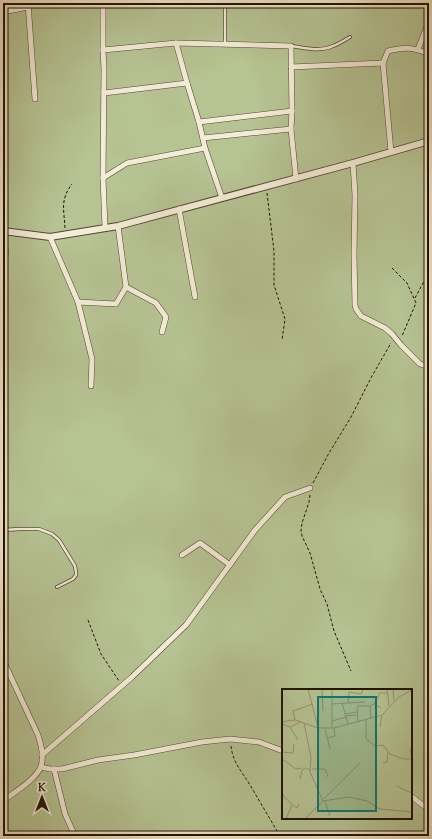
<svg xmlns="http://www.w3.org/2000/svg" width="432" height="839" viewBox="0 0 432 839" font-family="'Sorts Mill Goudy',serif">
  <rect width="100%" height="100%" fill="#ece1c0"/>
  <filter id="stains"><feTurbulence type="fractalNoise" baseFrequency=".005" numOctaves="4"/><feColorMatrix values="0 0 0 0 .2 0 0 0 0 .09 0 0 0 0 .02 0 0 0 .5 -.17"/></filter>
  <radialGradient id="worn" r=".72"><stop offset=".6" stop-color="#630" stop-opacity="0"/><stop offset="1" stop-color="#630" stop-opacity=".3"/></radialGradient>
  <path fill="#b6c393" stroke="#6b6b4c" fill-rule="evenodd" d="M3,3H429V836H3ZM283,690H411V818H283Z"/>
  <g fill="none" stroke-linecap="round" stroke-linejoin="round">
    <defs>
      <g id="service">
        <polyline points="225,44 225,3"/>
        <path d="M292,46C305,48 320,52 333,46C339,44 345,40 350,37"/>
        <polyline points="3,530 20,529 39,529 52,534 59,540 75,566 76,572 76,575 73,579 57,587"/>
      </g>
      <g id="minor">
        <polyline points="28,3 35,99"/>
        <polyline points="3,12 28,7"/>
        <polyline points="176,43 187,83 199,122 205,148 222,198"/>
        <polyline points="418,49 429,22"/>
        <polyline points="103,50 103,3"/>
        <path d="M383,63L388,51C405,47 412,47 429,54"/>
        <polyline points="291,67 383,63 391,152"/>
        <polyline points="104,93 187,83"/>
        <polyline points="199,122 292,111"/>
        <polyline points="203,138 291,129"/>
        <polyline points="353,163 355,195 354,254 355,305 356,309 361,316 385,328 392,334 401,345 420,364 426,366 429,365"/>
        <polyline points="103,178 127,163 205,148"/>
        <polyline points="179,209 195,297"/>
        <polyline points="105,227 103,178 104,69 103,50 176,43 291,46 292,111 291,129 296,179"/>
        <polyline points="3,237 6,254"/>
        <polyline points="50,237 78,302 92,359 91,386"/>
        <polyline points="126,287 156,303 166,317 162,332"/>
        <polyline points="78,302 116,304 126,287 118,226"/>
        <polyline points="182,555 200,543 230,565"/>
        <path d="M3,660L38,735C41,744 44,757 41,766C37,779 13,793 3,801"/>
        <polyline points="42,755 132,677 186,625 255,530 285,497 310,488"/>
        <polyline points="41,767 50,769 62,769 98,760 134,755 202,742 230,739 259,742 283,751"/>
        <polyline points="54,769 65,814 75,836"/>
        <polyline points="411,796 429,810"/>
      </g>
      <polyline id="tertiary" points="3,231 50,237 118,226 353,163 429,141"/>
    </defs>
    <use href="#service" stroke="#534634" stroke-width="4"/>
    <use href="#minor" stroke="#534634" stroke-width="6"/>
    <use href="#tertiary" stroke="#534634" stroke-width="8"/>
    <g stroke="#201306" stroke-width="1" stroke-dasharray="3 2" stroke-linecap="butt">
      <polyline points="267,193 274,251 274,285 285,319 282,340"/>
      <path d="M65,228C64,209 60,200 72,184"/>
      <polyline points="392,268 407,283 416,303 402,336"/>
      <polyline points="415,298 429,272"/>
      <polyline points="313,483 329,453 351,417 372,376 391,343"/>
      <polyline points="310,495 309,502 302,523 301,531 302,536 310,553 320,589 327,604 334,631 351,671"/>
      <polyline points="88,620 101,654 119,681"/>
      <path d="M231,746C233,763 241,770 250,785C260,802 270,819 280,836"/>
    </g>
    <use href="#service" stroke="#f3ecd6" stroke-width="2.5"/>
    <use href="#minor" stroke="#f3ecd6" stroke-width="5"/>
    <use href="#tertiary" stroke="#f3ecd6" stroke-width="6"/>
  </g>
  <g transform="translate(282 689)">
    <rect width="130" height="130" fill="#ece1c0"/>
    <path d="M0,0H130V130H0Z" fill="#b6c393"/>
    <path fill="none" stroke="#9a8f76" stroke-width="1" d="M26,0L37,43M40,0L41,22M105,0L107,17M111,0L112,12M60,14L66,35M66,14L67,3L79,5L81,0M50,15V0M92,15L98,4H106M75,17H88L89,29M88,17L92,15L99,19M75,18L76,33M63,25L75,23M63,27L75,26M84,30V50L93,57L101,56L108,65L121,70H130L128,60M13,31L11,22L31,15M50,32L64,28M22,34L29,68L28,83L41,112M8,38L19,33M98,38L100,26M50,39V15L83,13M43,40L48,60M46,49L53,47L52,39M16,51L8,38L0,35L3,32L13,31L36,39H52L100,26L117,8L130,1M0,63L11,64L12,55M0,70L14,80L20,79M101,74L105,73L106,63M30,80H43L46,86L44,88M18,90L20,81L24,79L28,81M114,97L130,104M0,102L2,108L11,116L15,119L17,115M42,110L78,74M43,112L48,127M4,130L10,116M23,130L41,112L67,108L85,112L98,120L130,123"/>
    <path fill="#0f766e" fill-opacity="0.15" stroke="#0f766e" stroke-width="2" d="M36,8H94V122H36Z"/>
    <rect width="130" height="130" fill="none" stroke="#201306" stroke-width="2"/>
  </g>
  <rect width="432" height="839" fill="none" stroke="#ece1c0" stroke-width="16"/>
  <rect x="4" y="4" width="424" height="831" fill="none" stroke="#201306" stroke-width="2"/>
  <rect x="8" y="8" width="416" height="823" fill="none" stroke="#201306"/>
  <g transform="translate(42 797)" stroke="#f3ecd6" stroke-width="3" paint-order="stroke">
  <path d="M0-3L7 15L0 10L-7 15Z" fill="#201306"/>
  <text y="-6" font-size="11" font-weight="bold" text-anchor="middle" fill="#201306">K</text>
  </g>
  <rect width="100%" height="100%" filter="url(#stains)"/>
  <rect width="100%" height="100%" fill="url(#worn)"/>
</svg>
